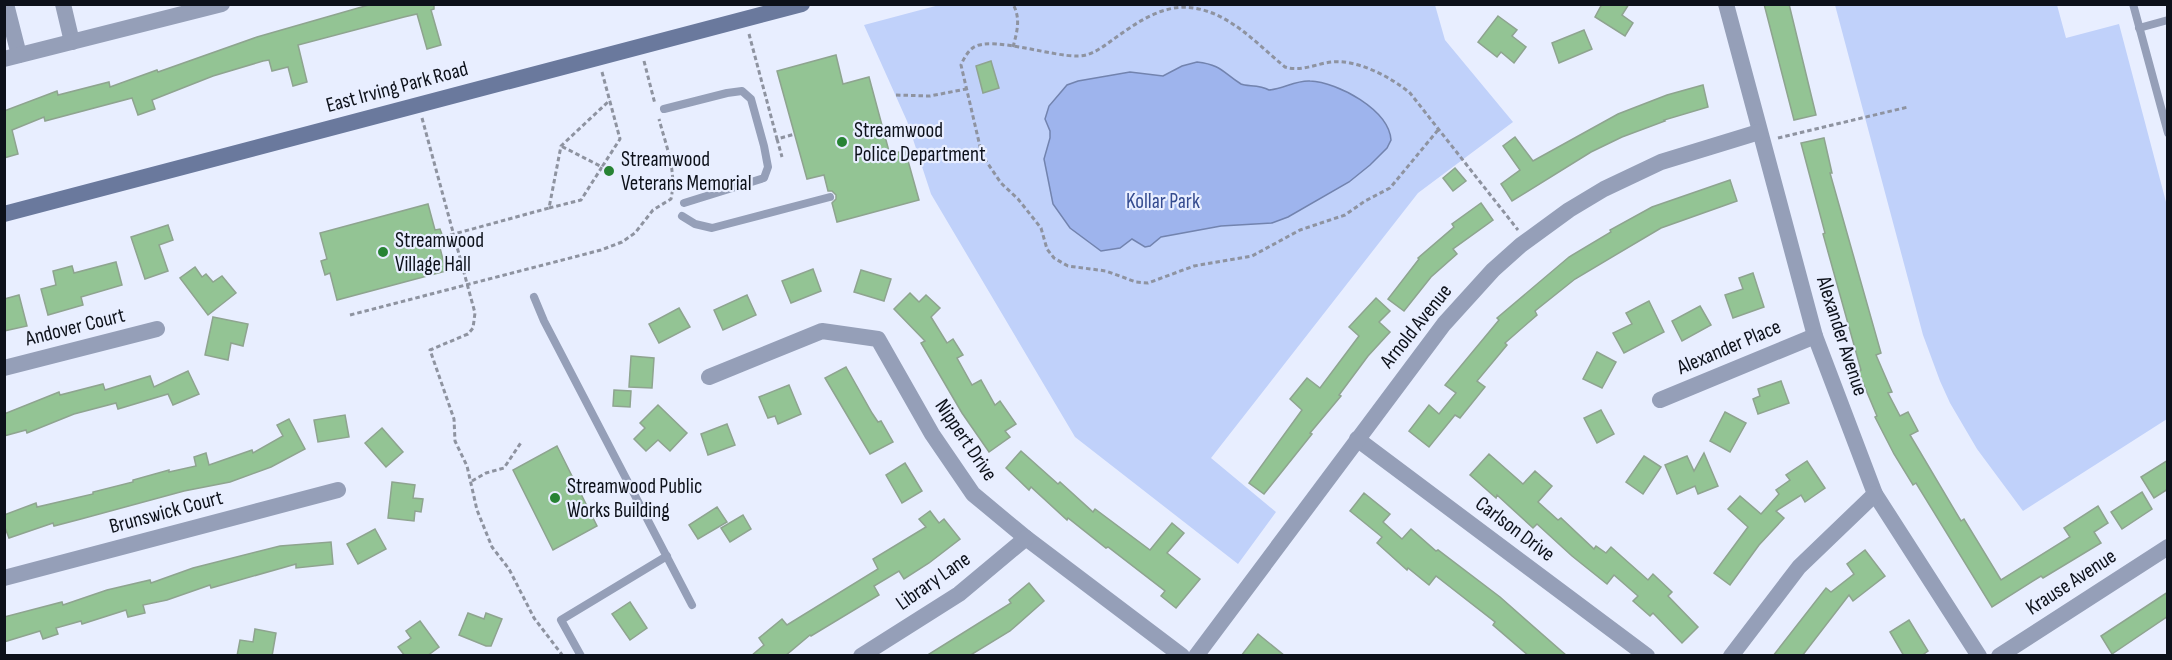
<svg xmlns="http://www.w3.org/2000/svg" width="2172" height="660" viewBox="0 0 2172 660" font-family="'Sofia Sans Condensed',sans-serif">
  <rect width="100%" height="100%" fill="#e8eeff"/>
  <g fill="#c0d1fa">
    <polygon points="943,4 1435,5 1445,40 1513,122 1418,193 1211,458 1276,512 1238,564 1075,437 931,194 907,121 864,25"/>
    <polygon points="1835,5 2057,5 2066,38 2119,24 2166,202 2167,202 2167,419 2023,511 1977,449 1950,403 1940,381 1923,335"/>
  </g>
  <path fill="#9eb4ed" stroke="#7283ae" stroke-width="1.5" d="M1197,62C1222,65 1222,72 1241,84C1247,87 1259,84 1269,90C1283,89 1296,80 1310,81C1338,82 1389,110 1391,140L1387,148L1370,165L1349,182L1288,217L1272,223L1221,226L1161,237L1150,246L1145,247L1132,239L1120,248L1101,251L1070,228L1053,204L1044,159L1050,138V131L1045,119L1049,106L1067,85L1078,81L1130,72L1163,76L1182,66Z"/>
  <g fill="#93c494" stroke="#8ea48f" stroke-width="1.5">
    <polygon points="372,4 434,4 434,9 431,10 441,45 427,49 417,14 404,17 298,45 307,82 293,86 288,67 272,71 269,60 263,61 213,76 152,100 155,109 138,115 132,98 45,121 44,117 12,130 18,154 4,158 4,111 57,91 58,95 109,82 110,87 157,70 158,72 257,37"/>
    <polygon points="1602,4 1629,4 1622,15 1633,23 1625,36 1595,17"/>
    <polygon points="1764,4 1789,4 1816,115 1794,120"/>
    <polygon points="1498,16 1517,30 1512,36 1526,47 1514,63 1501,52 1497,57 1478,42"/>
    <polygon points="1584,30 1592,49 1559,63 1552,43"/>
    <polygon points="836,55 843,84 869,77 890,155 905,150 919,200 837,222 832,203 836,199 836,195 832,191 828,191 824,175 807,179 777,71"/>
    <polygon points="991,61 999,88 983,93 976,66"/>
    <polygon points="1703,85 1708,107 1664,120 1665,121 1622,137 1591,152 1512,201 1501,184 1520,170 1503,146 1515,137 1533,161 1618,114 1667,95"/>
    <polygon points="1824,138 1832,173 1830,173 1881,353 1876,355 1892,392 1888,393 1900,416 1908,412 1918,431 1910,435 1961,521 1964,519 2001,580 2070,537 2064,528 2098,506 2108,523 2094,532 2101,543 2043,578 2041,576 1992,607 1916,483 1913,485 1894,454 1875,417 1877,416 1858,371 1861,370 1823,234 1825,233 1801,143"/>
    <polygon points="1455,168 1466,181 1453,191 1443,178"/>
    <polygon points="1730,180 1737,201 1661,228 1575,279 1535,311 1537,315 1505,343 1507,345 1477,381 1485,387 1460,418 1455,415 1429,447 1409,431 1429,405 1439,414 1456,393 1445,385 1499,320 1497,318 1569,257 1611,232 1610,230 1652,207"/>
    <polygon points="1481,203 1493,220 1453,249 1457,254 1431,277 1404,311 1388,299 1419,259 1418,258 1454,227 1452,224"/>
    <polygon points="428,204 435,230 440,229 443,237 444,243 439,244 446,271 337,300 330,273 325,275 321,261 327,259 320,233"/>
    <polygon points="168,225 173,240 159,245 168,271 145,279 131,237"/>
    <polygon points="116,262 122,285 81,297 83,305 48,315 41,289 56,285 53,271 72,266 74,273"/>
    <polygon points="195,267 202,277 206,274 213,282 222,276 236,293 208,315 180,278"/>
    <polygon points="813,269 821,291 791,303 782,281"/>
    <polygon points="861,270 891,279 884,301 854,292"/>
    <polygon points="1753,273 1764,307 1733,318 1725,295 1743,289 1739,278"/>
    <polygon points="910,293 919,302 926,295 940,308 931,317 947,343 953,339 963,355 957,358 972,385 981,380 995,405 1000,401 1016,424 1005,431 1010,437 989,452 962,413 921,343 925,341 894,309"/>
    <polygon points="19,295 27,326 4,331 4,299"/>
    <polygon points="747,295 756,315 723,330 714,310"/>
    <polygon points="1376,298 1390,311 1379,322 1390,332 1368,356 1339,395 1341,396 1310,433 1312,434 1264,494 1249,483 1302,410 1290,399 1307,378 1320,388 1359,336 1349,327"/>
    <polygon points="1649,301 1664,332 1624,353 1613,333 1632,324 1626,313"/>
    <polygon points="1700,306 1711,325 1682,341 1672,321"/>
    <polygon points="679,308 690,327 659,343 649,324"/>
    <polygon points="213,317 248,324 243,346 231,343 228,360 205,355"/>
    <polygon points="1597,352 1616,362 1602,388 1583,379"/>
    <polygon points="631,356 654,358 652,388 629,387"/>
    <polygon points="846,367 872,413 878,422 881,421 893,442 870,454 825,378"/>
    <polygon points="188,371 199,394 173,405 168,394 118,409 116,403 74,414 27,433 26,430 4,436 4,414 59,392 60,395 103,384 105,390 150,376 154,387"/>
    <polygon points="1781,381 1789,403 1758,414 1753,399 1760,396 1758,389"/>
    <polygon points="789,385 801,414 778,424 775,416 768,418 759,397"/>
    <polygon points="614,390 631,391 630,407 613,406"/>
    <polygon points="658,405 687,433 670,451 658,440 646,451 634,439 645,428 640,423"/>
    <polygon points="1601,410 1614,434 1597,443 1584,418"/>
    <polygon points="1725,412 1746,423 1730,452 1710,441"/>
    <polygon points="345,415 349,437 318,442 314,420"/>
    <polygon points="289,419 305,449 271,467 230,482 184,491 81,519 54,526 53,523 9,538 4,525 4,515 36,503 37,507 93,494 93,492 133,482 133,480 169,470 169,472 196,466 194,457 206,453 209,465 252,450 253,453 283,436 277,425"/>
    <polygon points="727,424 735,445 708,455 701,434"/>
    <polygon points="382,428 403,452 386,467 365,443"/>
    <polygon points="557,446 597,526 553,550 513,470"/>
    <polygon points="1021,451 1058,484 1060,482 1093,512 1095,509 1150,550 1172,523 1184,533 1167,553 1200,579 1176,608 1161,596 1165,591 1108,547 1106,548 1068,518 1067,520 1031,487 1029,490 1006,468"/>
    <polygon points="1704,453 1718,486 1698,494 1695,486 1677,494 1665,465 1687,456 1694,471"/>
    <polygon points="1489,454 1523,484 1535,471 1552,486 1538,502 1558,520 1561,518 1594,549 1596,546 1606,553 1611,547 1648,580 1653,574 1672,592 1668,596 1698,627 1682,643 1653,613 1650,616 1633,601 1638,596 1614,575 1607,584 1572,556 1537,524 1533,528 1497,495 1496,498 1470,475"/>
    <polygon points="1644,456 1661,467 1643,494 1626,482"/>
    <polygon points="2168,460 2168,489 2154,498 2141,477"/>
    <polygon points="1807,461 1825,488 1805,502 1801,495 1776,511 1784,518 1759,545 1730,585 1714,573 1748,527 1728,509 1740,496 1761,514 1779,494 1776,490 1790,480 1786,475"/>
    <polygon points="905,463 922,491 902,503 886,475"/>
    <polygon points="392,482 415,485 413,498 423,499 421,512 415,511 414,521 388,518"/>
    <polygon points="2142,492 2152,509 2122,529 2111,512"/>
    <polygon points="1364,493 1390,514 1383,522 1402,539 1411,529 1436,551 1438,550 1500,597 1567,656 1529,656 1493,625 1495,622 1436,576 1429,585 1408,568 1407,570 1377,543 1382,537 1350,511"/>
    <polygon points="717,507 727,522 698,539 689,525"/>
    <polygon points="930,511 939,523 944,519 960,539 929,563 904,579 899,571 874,586 879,595 811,636 810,635 785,656 751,656 764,645 759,638 782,619 787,625 878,569 873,559 926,527 919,519"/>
    <polygon points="743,515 751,529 730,542 721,528"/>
    <polygon points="375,529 386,549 358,564 347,544"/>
    <polygon points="331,542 333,564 296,568 296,564 211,588 210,585 167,600 143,605 145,613 128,617 126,610 82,624 81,621 56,628 58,634 43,639 40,631 4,642 4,617 62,602 63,605 107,590 150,580 151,583 193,568 280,546"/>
    <polygon points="1865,550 1885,576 1853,601 1849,595 1802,656 1773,656 1826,588 1831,592 1854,574 1847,564"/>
    <polygon points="1029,583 1044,601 1010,631 969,656 926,656 1011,603 1009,600"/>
    <polygon points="2168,592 2168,616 2112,654 2101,636"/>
    <polygon points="630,602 647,628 630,640 612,614"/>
    <polygon points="468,613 484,619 486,613 502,619 491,646 486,646 459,635"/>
    <polygon points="1909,620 1928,651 1921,656 1904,656 1890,632"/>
    <polygon points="420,621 439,647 427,656 405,656 398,647 411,638 406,631"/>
    <polygon points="255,629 276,633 272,656 237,656 240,640 253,642"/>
    <polygon points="1258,634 1285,656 1241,656"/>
  </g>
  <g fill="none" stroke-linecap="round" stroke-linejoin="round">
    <g stroke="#8e93a0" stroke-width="3" stroke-dasharray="4.5 3" stroke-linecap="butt">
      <polyline points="749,34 777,139 795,134"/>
      <path d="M1013,47C1017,32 1021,19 1013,4"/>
      <polyline points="644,61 655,104"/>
      <polyline points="602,72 620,139 602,167"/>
      <polyline points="896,95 930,96 966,89"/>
      <polyline points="422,118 475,313 473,328 468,334 430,350 454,419 455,441 467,466 477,510 492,547 509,569 534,618 563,656"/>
      <path d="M1438,130L1390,188L1365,201L1345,215L1300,230L1252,256L1194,266L1148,283L1136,282L1106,271L1068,266L1054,258L1047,249L1041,228L1018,199L1001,183L982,155L961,65C964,58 968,51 974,47C993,36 1053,57 1078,56C1091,56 1101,48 1111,41C1135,24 1162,3 1194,8C1231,14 1257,44 1285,67C1300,72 1316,64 1331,62C1357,59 1391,77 1410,93L1518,230"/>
      <polyline points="1778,138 1908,107"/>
      <polyline points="777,139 782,157"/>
      <polyline points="549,208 581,200 602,167 561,146"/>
      <polyline points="443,237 549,208 561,146 610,100"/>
      <path d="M350,315L601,250L622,242L635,233L653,210L671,199C677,171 666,146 659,119"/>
      <polyline points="472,481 486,473 504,468 522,441"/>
    </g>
    <g stroke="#959fb8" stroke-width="8">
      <polyline points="2133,4 2168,133"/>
      <polyline points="2139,28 2168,20"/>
      <polyline points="664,109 727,93 742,91 751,99 764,146 768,167 764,178 684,203"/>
      <polyline points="682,216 695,224 712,228 830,197"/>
      <polyline points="534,297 544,321 692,605"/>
      <polyline points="581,656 561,620 667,556"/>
    </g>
    <g stroke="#959fb8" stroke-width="16">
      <polyline points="6,4 19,55"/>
      <polyline points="63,4 72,42"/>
      <polyline points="1726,4 1815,336 1875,494 1979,656"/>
      <polyline points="4,59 222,4"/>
      <polyline points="4,368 157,329"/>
      <polyline points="709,377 822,331 878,339 932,434 973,494 1026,538 1182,656"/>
      <polyline points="1660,400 1815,336"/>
      <polyline points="1357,439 1647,656"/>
      <polyline points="4,578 338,490"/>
      <polyline points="861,656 959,594 1026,538"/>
      <polyline points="1196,656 1444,324 1493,270 1521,245 1569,210 1604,189 1661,162 1759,132"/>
      <polyline points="1731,656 1799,567 1875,494"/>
      <polyline points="1999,656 2168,547"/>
    </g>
    <polyline stroke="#6a799d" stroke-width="16" points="4,214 802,4"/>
  </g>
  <g fill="#278334" stroke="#e8eeff" stroke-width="2">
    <circle cx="842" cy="142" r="6"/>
    <circle cx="609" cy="171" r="6"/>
    <circle cx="383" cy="252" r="6"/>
    <circle cx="555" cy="498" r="6"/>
  </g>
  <g text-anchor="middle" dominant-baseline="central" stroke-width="4.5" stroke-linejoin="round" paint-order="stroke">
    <g font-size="21" fill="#0d111a" stroke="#e8eeff">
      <text transform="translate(397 87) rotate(-15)">East Irving Park Road</text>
      <text transform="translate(1416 326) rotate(-51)">Arnold Avenue</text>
      <text transform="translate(75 327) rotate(-14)">Andover Court</text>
      <text transform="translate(1842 336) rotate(72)">Alexander Avenue</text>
      <text transform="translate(1729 347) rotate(-23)">Alexander Place</text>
      <text transform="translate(966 440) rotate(56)">Nippert Drive</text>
      <text transform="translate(166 512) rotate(-15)">Brunswick Court</text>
      <text transform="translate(1515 529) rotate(37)">Carlson Drive</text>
      <text transform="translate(933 581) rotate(-35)">Library Lane</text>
      <text transform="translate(2071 582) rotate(-33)">Krause Avenue</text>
    </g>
    <g font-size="21" fill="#0d111a" stroke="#e8eeff" text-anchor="start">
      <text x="854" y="130">Streamwood<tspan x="854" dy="24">Police Department</tspan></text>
      <text x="621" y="159">Streamwood<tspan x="621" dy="24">Veterans Memorial</tspan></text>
      <text x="395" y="240">Streamwood<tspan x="395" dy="24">Village Hall</tspan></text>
      <text x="567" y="486">Streamwood Public<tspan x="567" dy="24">Works Building</tspan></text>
    </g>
    <g font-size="21" fill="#344b8f" stroke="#e8eeff">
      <text x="1163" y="201">Kollar Park</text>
    </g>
  </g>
  <rect width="2172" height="660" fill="none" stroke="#0d111a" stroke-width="12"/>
</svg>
